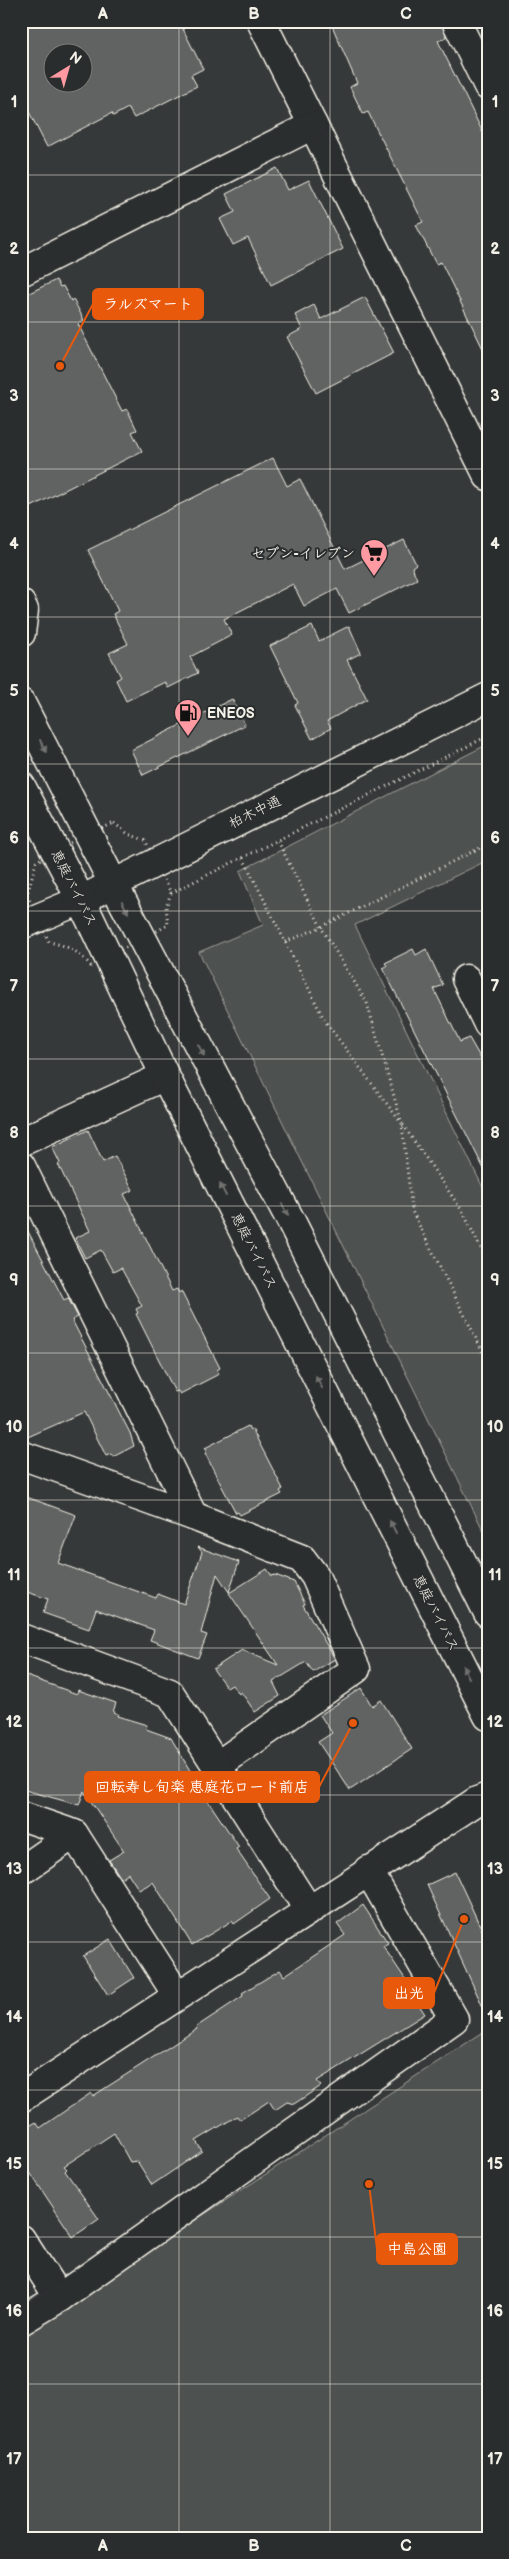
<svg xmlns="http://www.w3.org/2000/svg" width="509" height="2559" viewBox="0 0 509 2559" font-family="'Balsamiq Sans','Klee One',sans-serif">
  <rect width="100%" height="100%" fill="#363939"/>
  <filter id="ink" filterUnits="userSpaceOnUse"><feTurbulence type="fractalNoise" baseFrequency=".02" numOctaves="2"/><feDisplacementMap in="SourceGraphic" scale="10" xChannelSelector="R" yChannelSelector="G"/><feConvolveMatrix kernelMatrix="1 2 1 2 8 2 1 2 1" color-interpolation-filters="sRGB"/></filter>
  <g filter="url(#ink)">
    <g fill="#4e514f" stroke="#a1a19c">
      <polygon points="488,744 488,860 355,925 488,1198 488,1540 199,952 263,925 240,871"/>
      <polygon points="488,2029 488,2538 21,2538 21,2334"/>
    </g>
    <g fill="#616362" stroke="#f4f1e8" fill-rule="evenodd">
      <path d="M30,21H179L203,69L191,75L197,86L134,118L128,108L113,116L112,113L47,147L27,108L21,110V26ZM52,52H82V82H52Z"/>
      <polygon points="330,21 441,21 446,35 445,38 438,41 488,143 488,359 441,262 436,264 416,225 423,222 368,112 363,114 350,87 357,83"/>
      <polygon points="277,168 288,190 309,180 343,249 271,285 248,238 233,245 220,219 235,212 226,194"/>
      <polygon points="56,280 60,287 63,286 71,301 73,299 84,320 78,324 122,411 127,409 137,430 132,432 142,451 21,512 21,297"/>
      <polygon points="365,297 394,353 316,393 287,337 302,329 295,315 314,305 321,319"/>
      <polygon points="273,458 287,486 300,479 345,569 404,540 416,564 412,567 417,579 349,613 337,589 304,606 293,584 224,619 232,635 190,657 198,673 168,688 165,682 126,701 116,680 121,677 109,653 128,644 113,614 118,611 88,550"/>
      <polygon points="312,626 319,641 349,626 361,653 347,660 367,699 327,721 331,728 312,739 295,705 298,703 270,646"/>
      <polygon points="232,699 245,725 143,775 131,750"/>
      <polygon points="413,949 416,955 426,949 443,985 434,989 460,1042 469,1038 488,1071 488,1177 383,968 387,966 385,963"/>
      <polygon points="88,1130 103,1162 115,1156 133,1190 124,1194 172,1291 177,1289 179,1293 181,1291 220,1368 217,1370 219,1374 180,1394 178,1391 175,1392 136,1314 138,1313 136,1309 142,1306 121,1268 113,1272 101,1250 85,1258 75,1238 90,1231 58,1164 60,1163 52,1147"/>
      <polygon points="21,1218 64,1300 68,1298 78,1317 72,1320 130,1433 134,1446 113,1457 111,1454 106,1456 84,1412 21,1440"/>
      <polygon points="248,1426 250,1430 252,1429 283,1489 280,1491 282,1494 240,1515 238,1512 236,1513 218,1479 205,1453 207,1451 205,1448"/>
      <polygon points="21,1495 76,1515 58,1563 156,1598 158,1594 184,1604 202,1552 198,1547 239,1562 229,1592 217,1574 201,1633 207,1635 198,1658 150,1640 154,1630 96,1609 89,1629 43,1613 48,1599 21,1590"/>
      <polygon points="267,1569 272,1576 275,1575 294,1582 305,1604 303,1605 335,1659 313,1672 306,1662 273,1682 280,1696 255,1712 241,1692 239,1694 232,1685 227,1688 213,1669 242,1650 278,1665 229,1593"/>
      <polygon points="21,1674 77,1694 78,1690 116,1703 113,1712 118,1714 117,1716 147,1725 146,1729 171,1738 206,1798 239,1847 236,1849 270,1899 234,1924 232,1921 192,1945 153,1882 139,1890 128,1873 121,1878 109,1860 124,1851 84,1791 79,1805 21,1789"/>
      <polygon points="361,1688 372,1706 381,1700 412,1749 350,1790 318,1742 332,1733 320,1715"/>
      <polygon points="455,1872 488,1943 488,2018 427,1885"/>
      <polygon points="363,1905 388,1943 383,1946 414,1992 411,1993 425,2014 317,2081 321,2086 294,2104 287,2102 275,2110 269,2101 240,2120 237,2116 196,2141 202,2151 152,2185 137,2161 130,2162 114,2133 64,2166 67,2169 65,2171 99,2219 73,2237 21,2159 21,2131 36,2122 40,2128 91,2093 93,2096 197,2029 196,2027 243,1996 242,1993 280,1970 284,1976 345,1935 337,1924"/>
      <polygon points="110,1939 134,1978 108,1995 83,1956"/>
    </g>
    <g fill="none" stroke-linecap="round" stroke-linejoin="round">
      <defs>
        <g id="minor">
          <polyline points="261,21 488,476"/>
          <polyline points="456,21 488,86"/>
          <polyline points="21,272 313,125"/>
          <polyline points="21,604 24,610 21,633"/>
          <polyline points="21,925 81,900 488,697"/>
          <polyline points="466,979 488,1024"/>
          <polyline points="21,1142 165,1076"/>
          <polyline points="21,1166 193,1516"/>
          <polyline points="21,1455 193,1516 302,1559 315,1576 356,1669 218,1765"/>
          <polyline points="21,1638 170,1693 308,1909"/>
          <polyline points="21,1816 74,1834 177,1995"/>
          <polyline points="21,1871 74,1834"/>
          <polyline points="21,2098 477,1801 488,1797"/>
          <polyline points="21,2239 59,2298"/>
          <polyline points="21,2321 59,2298 454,2019 368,1870"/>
        </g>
        <g id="highway">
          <polyline points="21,703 113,883 292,1223 488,1613"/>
          <polyline points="21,786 81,900 165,1076 488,1716"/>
        </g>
      </defs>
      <use href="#minor" stroke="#f4f1e8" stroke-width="31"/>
      <use href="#highway" stroke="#f4f1e8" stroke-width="31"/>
      <g stroke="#f4f1e8" stroke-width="3" stroke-dasharray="1 4" stroke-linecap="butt">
        <path d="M114,823L128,834L145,840L171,893L166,907L168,925L91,966C78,951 69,946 49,942L27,895L36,862L54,850Z"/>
        <polyline points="278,841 321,927 367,1003 402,1124 412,1211 488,1362"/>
        <polyline points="243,858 325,1021 399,1120"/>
        <polyline points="171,893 488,736"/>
        <polyline points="285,942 321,927 488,844"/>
        <polyline points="403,1125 463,1212 488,1263"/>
      </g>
      <use href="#minor" stroke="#2a2d2e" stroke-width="28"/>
      <use href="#highway" stroke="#2a2d2e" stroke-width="28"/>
    </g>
    <defs><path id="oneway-solid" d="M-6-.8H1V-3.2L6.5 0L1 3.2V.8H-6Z" transform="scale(1.25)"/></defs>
    <g fill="#71726f">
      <use href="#oneway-solid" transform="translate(43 746) rotate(63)"/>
      <use href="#oneway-solid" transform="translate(125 907) rotate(62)"/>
      <use href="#oneway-solid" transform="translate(201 1050) rotate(62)"/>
      <use href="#oneway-solid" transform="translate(223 1190) rotate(-117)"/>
      <use href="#oneway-solid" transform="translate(285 1210) rotate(62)"/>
      <use href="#oneway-solid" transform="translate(319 1382) rotate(-117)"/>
      <use href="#oneway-solid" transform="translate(393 1527) rotate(-117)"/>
      <use href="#oneway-solid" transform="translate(466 1672) rotate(-117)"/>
    </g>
  </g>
  <path fill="none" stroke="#f4f1e8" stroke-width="1" stroke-opacity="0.55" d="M179,21V2538M330,21V2538M21,175H488M21,322H488M21,469H488M21,617H488M21,764H488M21,911H488M21,1059H488M21,1206H488M21,1353H488M21,1500H488M21,1648H488M21,1795H488M21,1942H488M21,2090H488M21,2237H488M21,2384H488"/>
  <defs>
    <symbol id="supermarket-pin" viewBox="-11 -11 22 30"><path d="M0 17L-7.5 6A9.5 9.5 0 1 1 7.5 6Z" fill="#ff9aa2" stroke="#2a2d2e"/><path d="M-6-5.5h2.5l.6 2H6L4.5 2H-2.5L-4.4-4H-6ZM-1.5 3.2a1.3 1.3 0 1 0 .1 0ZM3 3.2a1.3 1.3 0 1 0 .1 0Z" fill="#111"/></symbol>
    <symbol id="fuel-pin" viewBox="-11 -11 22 30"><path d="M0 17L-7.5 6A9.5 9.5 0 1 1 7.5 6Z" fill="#ff9aa2" stroke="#2a2d2e"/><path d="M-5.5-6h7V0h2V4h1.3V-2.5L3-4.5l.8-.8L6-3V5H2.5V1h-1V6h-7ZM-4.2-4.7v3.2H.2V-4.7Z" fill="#111"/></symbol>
  </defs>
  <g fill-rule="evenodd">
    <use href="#supermarket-pin" x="358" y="537" width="32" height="43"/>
    <use href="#fuel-pin" x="172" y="697" width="32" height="43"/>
  </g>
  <g text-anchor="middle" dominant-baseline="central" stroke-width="4" stroke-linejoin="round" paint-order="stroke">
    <g font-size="14" font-weight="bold" fill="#f4f1e8" stroke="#2a2d2e" text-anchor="end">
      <text x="355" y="553">セブン-イレブン</text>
      <text x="207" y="713" text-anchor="start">ENEOS</text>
    </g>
    <g font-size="14" fill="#f4f1e8" stroke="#2a2d2e">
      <text transform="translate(255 812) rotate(-26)">柏木中通</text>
      <text transform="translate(74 888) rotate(63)">恵庭バイパス</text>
      <text transform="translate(254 1251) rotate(63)">恵庭バイパス</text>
      <text transform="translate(436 1613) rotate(63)">恵庭バイパス</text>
    </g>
  </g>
  <path fill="none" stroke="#e8590c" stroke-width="2" d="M60 366L93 304M353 1723L319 1787M464 1919L434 1993M369 2184L377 2249"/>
  <g fill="#e8590c" stroke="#2a2d2e" stroke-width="2">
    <circle cx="60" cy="366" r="5"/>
    <circle cx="353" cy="1723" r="5"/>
    <circle cx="464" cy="1919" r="5"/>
    <circle cx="369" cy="2184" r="5"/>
  </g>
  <g fill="#e8590c" stroke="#e8590c" stroke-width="2">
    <rect x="93" y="289" width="110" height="30" rx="5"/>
    <rect x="85" y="1772" width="234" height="30" rx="5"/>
    <rect x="384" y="1978" width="50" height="30" rx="5"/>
    <rect x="377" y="2234" width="80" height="30" rx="5"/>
  </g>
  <g font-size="15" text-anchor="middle" font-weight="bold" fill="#fff">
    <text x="148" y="309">ラルズマート</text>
    <text x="202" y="1792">回転寿し旬楽 恵庭花ロード前店</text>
    <text x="409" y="1998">出光</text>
    <text x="417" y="2254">中島公園</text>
  </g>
  <rect width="509" height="2559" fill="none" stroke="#2a2d2e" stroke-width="55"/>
  <g transform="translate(68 68) rotate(37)"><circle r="24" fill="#2a2d2e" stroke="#7b7b78"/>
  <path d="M0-4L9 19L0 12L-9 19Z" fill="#ff9aa2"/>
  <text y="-8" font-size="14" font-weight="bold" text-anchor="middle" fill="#f4f1e8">N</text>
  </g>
  <rect x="28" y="28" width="454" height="2504" fill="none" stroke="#f4f1e8" stroke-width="2"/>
  <g font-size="16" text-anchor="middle" font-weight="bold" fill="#f4f1e8">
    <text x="103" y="19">A</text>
    <text x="254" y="19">B</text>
    <text x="406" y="19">C</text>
    <text x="14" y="107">1</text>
    <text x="495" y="107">1</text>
    <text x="14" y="254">2</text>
    <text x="495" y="254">2</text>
    <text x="14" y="401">3</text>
    <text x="495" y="401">3</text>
    <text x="14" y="549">4</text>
    <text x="495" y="549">4</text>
    <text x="14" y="696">5</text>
    <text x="495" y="696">5</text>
    <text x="14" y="843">6</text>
    <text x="495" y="843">6</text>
    <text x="14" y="991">7</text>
    <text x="495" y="991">7</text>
    <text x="14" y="1138">8</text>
    <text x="495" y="1138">8</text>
    <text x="14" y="1285">9</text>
    <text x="495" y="1285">9</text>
    <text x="14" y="1432">10</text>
    <text x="495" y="1432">10</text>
    <text x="14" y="1580">11</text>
    <text x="495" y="1580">11</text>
    <text x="14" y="1727">12</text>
    <text x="495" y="1727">12</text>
    <text x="14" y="1874">13</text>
    <text x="495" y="1874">13</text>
    <text x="14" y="2022">14</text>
    <text x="495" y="2022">14</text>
    <text x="14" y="2169">15</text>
    <text x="495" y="2169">15</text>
    <text x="14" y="2316">16</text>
    <text x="495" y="2316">16</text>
    <text x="14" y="2464">17</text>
    <text x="495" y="2464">17</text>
    <text x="103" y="2551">A</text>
    <text x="254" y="2551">B</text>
    <text x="406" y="2551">C</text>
  </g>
</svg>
